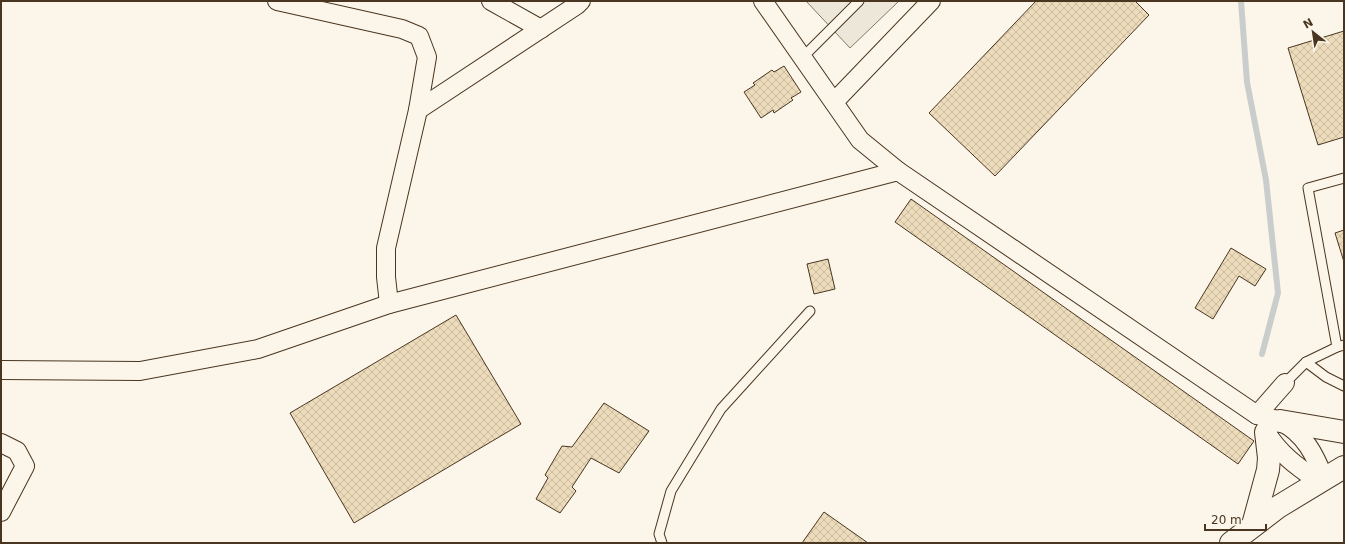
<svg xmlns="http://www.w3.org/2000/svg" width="1345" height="544" viewBox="0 0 1345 544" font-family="'DejaVu Sans',sans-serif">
  <defs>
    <pattern id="building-cross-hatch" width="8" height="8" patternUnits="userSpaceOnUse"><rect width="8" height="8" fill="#ecdcbc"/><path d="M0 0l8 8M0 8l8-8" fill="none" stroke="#ccbda1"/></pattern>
  </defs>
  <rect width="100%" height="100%" fill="#fbf6e9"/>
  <polygon fill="#ede7d9" stroke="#887966" points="806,1 899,1 850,48"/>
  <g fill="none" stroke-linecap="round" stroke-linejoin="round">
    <polyline stroke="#c9cecd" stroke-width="6" points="1241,1 1247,82 1266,180 1278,293 1262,354"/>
  </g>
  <g fill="url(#building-cross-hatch)" stroke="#4a3520">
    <polygon points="1036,1 1135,1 1149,15 995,176 929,113"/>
    <polygon points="1344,31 1344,137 1318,145 1288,48"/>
    <polygon points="784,66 801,92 791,98 793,100 774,113 773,110 761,118 744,92 755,85 753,83 772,70 774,72"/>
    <polygon points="911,199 1254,441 1238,464 895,222"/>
    <polygon points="1344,230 1344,262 1335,233"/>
    <polygon points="1231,248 1266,269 1255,286 1239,276 1213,319 1195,308"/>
    <polygon points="828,259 835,289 814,294 807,264"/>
    <polygon points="456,315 521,424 354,523 290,413"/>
    <polygon points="604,403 649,431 619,473 591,458 572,487 576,491 560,513 536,499 548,478 545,475 562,446 572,447"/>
    <polygon points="824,512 868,543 802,543"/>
  </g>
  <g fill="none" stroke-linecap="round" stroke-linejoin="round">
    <defs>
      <g id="service">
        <polyline points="803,57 859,1"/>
        <polyline points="1337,347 1308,188 1344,178"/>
        <polyline points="1306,362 1326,377 1344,386"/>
        <polyline points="1285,383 1306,362 1337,347 1344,345"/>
        <polyline points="662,543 659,534 671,491 721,409 810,311"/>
      </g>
      <g id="minor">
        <polyline points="277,1 402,29 419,36 427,57 418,110 386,248 386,277 389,304"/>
        <polyline points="491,1 541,29"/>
        <polyline points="763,1 860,140 898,171"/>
        <polyline points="834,102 931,1"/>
        <polyline points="418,110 577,5 581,1"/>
        <path d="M1,370L140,371L258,349L389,304L898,171L1257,415C1265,417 1274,418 1281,422C1304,433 1315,455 1324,478"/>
        <polyline points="1257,415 1285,383"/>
        <path d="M1265,431C1281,455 1295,465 1318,481"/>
        <polyline points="1,443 17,451 25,466 1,512"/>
      </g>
      <g id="primary">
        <polyline points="1280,421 1344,432"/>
        <polyline points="1253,525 1268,470 1269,458 1266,432"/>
        <polyline points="1231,543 1278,507 1344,467"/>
      </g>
    </defs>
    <use href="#service" stroke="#4a3520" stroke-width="11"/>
    <use href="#minor" stroke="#4a3520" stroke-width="20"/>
    <use href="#primary" stroke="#4a3520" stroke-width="24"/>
    <use href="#service" stroke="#fbf6e9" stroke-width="9"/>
    <use href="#minor" stroke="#fbf6e9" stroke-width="18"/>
    <use href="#primary" stroke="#fbf6e9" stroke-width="22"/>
  </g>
  <rect width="1345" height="544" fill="none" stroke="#4a3520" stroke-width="4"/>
  <g transform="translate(1313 32) rotate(330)" stroke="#fbf6e9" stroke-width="3" paint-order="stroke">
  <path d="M0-3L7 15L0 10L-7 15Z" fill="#4a3520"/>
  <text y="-6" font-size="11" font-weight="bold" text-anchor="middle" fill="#4a3520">N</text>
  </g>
  <path d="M1205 524v6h61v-6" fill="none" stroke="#4a3520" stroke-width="2"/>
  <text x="1211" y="524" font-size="12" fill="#4a3520" stroke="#fbf6e9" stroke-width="3" paint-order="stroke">20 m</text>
</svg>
